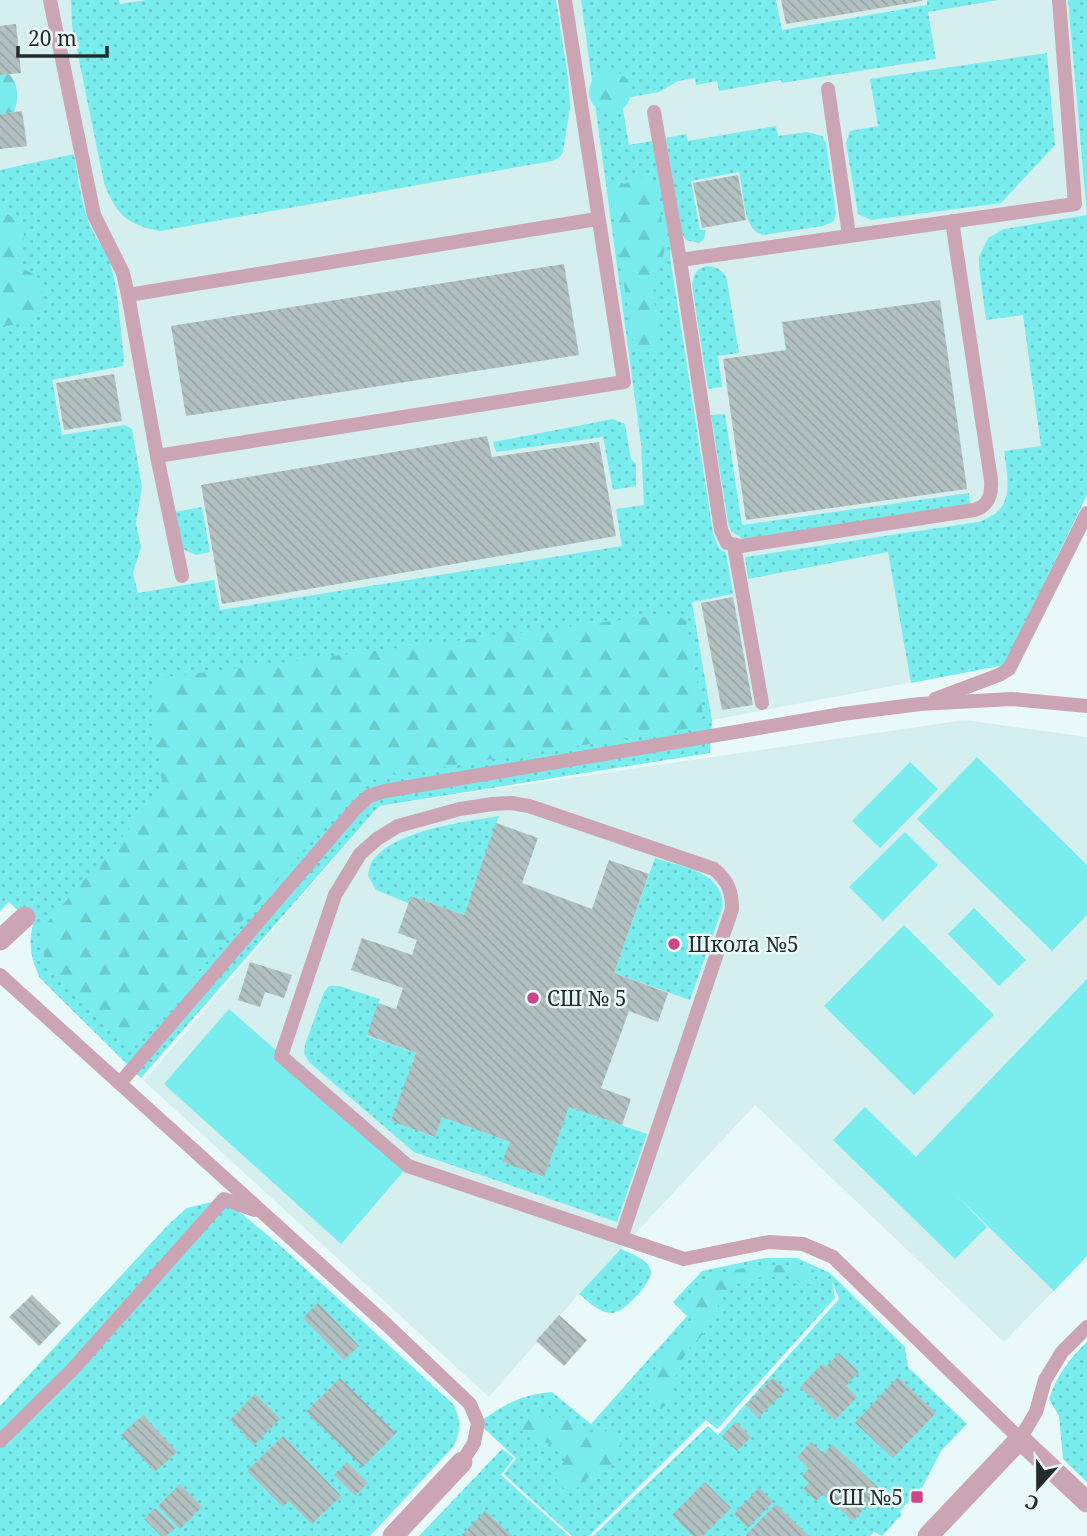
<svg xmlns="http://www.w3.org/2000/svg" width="1087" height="1536" viewBox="0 0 1087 1536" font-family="'Noto Serif',serif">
  <defs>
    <pattern id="grass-dots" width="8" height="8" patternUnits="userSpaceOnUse" patternTransform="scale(1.75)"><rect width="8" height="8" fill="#79ecee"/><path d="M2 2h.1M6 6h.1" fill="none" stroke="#68cbcc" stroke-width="1.8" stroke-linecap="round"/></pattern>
    <pattern id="forest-firs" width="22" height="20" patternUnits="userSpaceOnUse" patternTransform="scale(1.75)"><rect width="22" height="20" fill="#79ecee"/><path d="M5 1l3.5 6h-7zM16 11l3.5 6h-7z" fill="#68cbcc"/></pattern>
    <pattern id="building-back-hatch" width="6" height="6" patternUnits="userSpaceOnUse" patternTransform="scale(1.75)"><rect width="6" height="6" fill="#b1c0c0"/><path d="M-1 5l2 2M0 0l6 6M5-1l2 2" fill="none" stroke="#98a5a5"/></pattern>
  </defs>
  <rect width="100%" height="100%" fill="#e9f9f9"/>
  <g fill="#d5eeee">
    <polygon points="0,0 1087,0 1087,495 1004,665 712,720 692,601 45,638 0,430"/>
    <polygon points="965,720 1087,737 1087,1256 1004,1342 755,1105 579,1294 489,1397 144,1081 379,806"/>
  </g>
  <g fill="url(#grass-dots)">
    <path d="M71,0H119L120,4L146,0H556L568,78L570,107L563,152L559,158L552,161L160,231C127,225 116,214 104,183L72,26Z"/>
    <path d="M581,0H776L782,30L927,5V0H998L928,12L936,59L782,83L781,80L719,91L717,81L696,85L695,78L678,81L659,92L621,99L629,145L652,141L671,244L670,257L713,533L719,548L726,553L733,594L692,602L712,720L710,753L379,806L141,1078L40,978C31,959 28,945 33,925L9,902L0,911V170L74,154C78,177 81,202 89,223C95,239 107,251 111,266C119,296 120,328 124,358L123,366L52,380L62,435L125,425L132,429L142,487L136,523L141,547L133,573L138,593L214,580L220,610L622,546L616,509L644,505L641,443Z"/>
    <path d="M1068,0H1087V495L1004,665L911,683L888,552L748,579L745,557L978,522C1016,510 1008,483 1004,451L1041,446L1023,315L986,320L979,267V257L988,238L1004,229L1087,215Z"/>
    <polygon points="1047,53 1055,145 1001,203 871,220 858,214 846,143 850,131 878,126 870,79"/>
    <path d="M776,126L778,136L807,132L822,136L826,143L836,213L834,221L823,226L763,235C742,231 744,190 739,172L691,181L700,230H706L704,239L699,243L686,240L682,234L666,138L686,134L688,141Z"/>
    <path d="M706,266C717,267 723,269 727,280L739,353L718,356L722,387L708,389L692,285C694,274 696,269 706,266Z"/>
    <polygon points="725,414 742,525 969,493 970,504 743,539 731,531 728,522 711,415"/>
    <polygon points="613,419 625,424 631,459 636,464 636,486 613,490 603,437 496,452 493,442"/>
    <polygon points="202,507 210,552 196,555 183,549 174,512"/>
    <path d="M499,816L464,915L411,896L408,903L376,890L368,876C369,871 370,864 373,860C396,830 463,822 499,816Z"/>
    <path d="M655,858C684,868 722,871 723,906L690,1000L614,973Z"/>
    <polygon points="329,986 339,986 380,999 367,1036 416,1053 392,1121 434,1137 442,1117 510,1142 503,1162 543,1177 569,1107 647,1134 617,1222 414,1152 309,1062 304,1053 305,1045 324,992"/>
    <path d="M224,1199L283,1248L454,1405C461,1421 461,1430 454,1446L370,1536H0V1406L169,1224L187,1208Z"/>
    <path d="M621,1249C632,1254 648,1259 651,1271C653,1282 623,1314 612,1313C599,1313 589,1302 579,1294Z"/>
    <path d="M764,1258H797L830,1273L905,1347L908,1367L967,1424L941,1451L923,1486L899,1512L902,1514L882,1536L874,1532L870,1536H593L708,1426L718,1435L839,1299L832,1281L835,1298L717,1429L706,1420L589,1536H572L504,1474L516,1458L478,1423C504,1405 519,1395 552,1392L591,1424L687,1316L673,1302L702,1271Z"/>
    <path d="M1087,1342V1482L1063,1459L1059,1416L1049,1399C1057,1375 1069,1359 1087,1342Z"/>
    <polygon points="502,1449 514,1458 501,1475 569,1536 419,1536"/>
  </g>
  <g fill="url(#forest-firs)">
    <circle cx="610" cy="92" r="21"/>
    <path d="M9,74C19,85 19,98 14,112L0,114V75Z"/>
    <path d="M639,177L649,179L654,183L666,240L664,253L653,284L658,344C654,353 640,355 634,347L609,190L615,181L624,184Z"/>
    <path d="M0,210C46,234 10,245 20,264C24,271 33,272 38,278C47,290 41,315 27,321C19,325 8,325 0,327Z"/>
    <polygon points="670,614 677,615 686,621 703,714 701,724 698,727 384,776 369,781 351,796 134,1045 124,1044 48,969 42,946 44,926 163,790 152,699 158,683 167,677"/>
    <path d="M757,1265H798L813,1269L816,1276L812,1284L803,1285L790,1276L762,1277L739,1283L722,1297L708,1329L687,1351L678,1367L670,1402L661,1409L653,1405C640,1356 684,1350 695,1314L688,1306C689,1274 732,1272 757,1265Z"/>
    <path d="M537,1411L546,1414L552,1420L566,1417L577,1423L583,1434L601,1430L618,1434L622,1439L619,1458C610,1467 603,1467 593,1474C583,1480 581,1489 569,1492L558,1484L556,1473L564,1461L567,1452C558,1443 533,1442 521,1430V1420Z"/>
  </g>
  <g fill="#79ecee">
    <polygon points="977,757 1087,865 1087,915 1052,951 917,819"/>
    <polygon points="910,762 938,789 880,848 852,821"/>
    <polygon points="905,832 938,865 883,921 849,887"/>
    <polygon points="974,908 1026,960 999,986 948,934"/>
    <polygon points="904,925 994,1015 914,1095 824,1006"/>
    <polygon points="1087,979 1087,1256 1054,1291 954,1193 987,1227 955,1259 833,1140 865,1107 916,1157"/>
    <polygon points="229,1009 408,1166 341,1244 164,1084"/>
  </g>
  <g fill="url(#building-back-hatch)">
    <polygon points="781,0 922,0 922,1 786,24"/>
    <polygon points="16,24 21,73 0,75 0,26"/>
    <polygon points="22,111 27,146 0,149 0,114"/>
    <polygon points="738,175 746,220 702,228 693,183"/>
    <polygon points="564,264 579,355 186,416 171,326"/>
    <polygon points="940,300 967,489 746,520 723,359 786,350 782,322"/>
    <polygon points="114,374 122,421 64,430 56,383"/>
    <polygon points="487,436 492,457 599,442 616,536 222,604 201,485"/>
    <polygon points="733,597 753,705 722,710 701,603"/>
    <polygon points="496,823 538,838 522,883 592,909 609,860 649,874 614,973 668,993 658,1022 629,1011 601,1088 631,1099 622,1125 569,1107 544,1177 502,1162 510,1142 442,1117 435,1137 391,1121 416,1053 367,1035 378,1003 396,1009 403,988 351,970 362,938 412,955 417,940 398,933 411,896 464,915"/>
    <polygon points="250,962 292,975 284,998 265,992 260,1007 238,1000"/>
    <polygon points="32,1295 61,1323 39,1346 9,1317"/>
    <polygon points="318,1303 359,1346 344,1360 303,1318"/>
    <polygon points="559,1315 587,1340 564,1366 536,1341"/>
    <polygon points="839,1353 859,1372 846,1386 857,1397 835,1420 800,1387 822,1364 826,1367"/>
    <polygon points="898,1377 936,1413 893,1458 855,1423"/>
    <polygon points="340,1378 396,1433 363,1467 306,1412"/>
    <polygon points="773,1378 786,1390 758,1418 746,1405"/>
    <polygon points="255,1394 280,1419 254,1445 230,1420"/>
    <polygon points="143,1415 177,1452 155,1472 121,1435"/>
    <polygon points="736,1422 751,1437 737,1451 722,1436"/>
    <polygon points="283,1436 341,1496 312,1524 289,1501 283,1507 247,1471"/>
    <polygon points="811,1442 824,1454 832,1444 881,1490 853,1521 823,1494 816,1501 803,1489 809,1483 802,1476 809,1468 797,1457"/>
    <polygon points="347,1462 368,1483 355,1496 334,1475"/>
    <polygon points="705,1482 731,1508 703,1536 693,1536 672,1515"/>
    <polygon points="180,1484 202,1507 180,1529 158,1506"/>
    <polygon points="759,1488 773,1502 748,1528 734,1514"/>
    <polygon points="776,1504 809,1536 745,1536"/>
    <polygon points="155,1508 175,1528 166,1536 161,1536 144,1519"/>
    <polygon points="485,1511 512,1536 461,1536"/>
  </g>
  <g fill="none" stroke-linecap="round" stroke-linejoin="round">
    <g stroke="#cba5b4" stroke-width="14">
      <polyline points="50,0 94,215 123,273 128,295"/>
      <polyline points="565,0 624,382 157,456 128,295 597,219"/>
      <polyline points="828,89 849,235"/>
      <polyline points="654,112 680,260"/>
      <path d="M952,221L991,480C992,495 989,506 974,510L741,546L727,543L721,530L680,260L1075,204L1059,0"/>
      <polyline points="157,456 182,576"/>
      <polyline points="734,546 762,703"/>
      <polyline points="935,699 999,675 1009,669 1087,513"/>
      <polyline points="0,975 387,1325 470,1404 478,1423 474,1443 462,1462"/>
      <polyline points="120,1083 356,808 369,796 385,791 842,714 920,704 1012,699 1087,706"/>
      <path d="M621,1238L732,909C732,891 728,881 714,869L529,806L511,803L493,804L460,809L398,826L377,839L360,854L335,895L281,1056L408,1166L684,1259L769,1242L803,1244L833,1257L1020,1439L1036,1412L1045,1380L1062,1352L1087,1327"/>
      <polyline points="0,1441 72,1370 224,1199 254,1210"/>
    </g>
    <g stroke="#cba5b4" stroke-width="21">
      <polyline points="0,940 25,917"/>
      <polyline points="393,1536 462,1462"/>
      <polyline points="928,1536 1020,1439 1087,1502"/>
    </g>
  </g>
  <g fill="#cb4688" stroke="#e9f9f9" stroke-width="2.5">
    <circle cx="674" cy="944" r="7"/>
    <circle cx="533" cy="998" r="7"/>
    <rect x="910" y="1490" width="14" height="14" rx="3.5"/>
  </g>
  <g text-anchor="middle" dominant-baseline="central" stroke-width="5" stroke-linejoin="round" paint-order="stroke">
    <g font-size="21" fill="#252b2b" stroke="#e9f9f9" text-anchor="start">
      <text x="688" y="944">Школа №5</text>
      <text x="547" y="998">СШ № 5</text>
      <text x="903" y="1497" text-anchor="end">СШ №5</text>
    </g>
  </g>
  <g transform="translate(1038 1487) rotate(201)" stroke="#e9f9f9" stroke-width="5" paint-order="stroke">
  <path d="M0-5L12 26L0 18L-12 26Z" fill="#252b2b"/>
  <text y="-10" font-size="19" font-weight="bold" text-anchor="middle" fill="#252b2b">С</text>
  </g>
  <path d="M18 46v10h89v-10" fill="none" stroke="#252b2b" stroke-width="3.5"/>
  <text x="28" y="46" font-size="21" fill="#252b2b" stroke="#e9f9f9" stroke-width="5" paint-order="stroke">20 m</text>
</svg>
